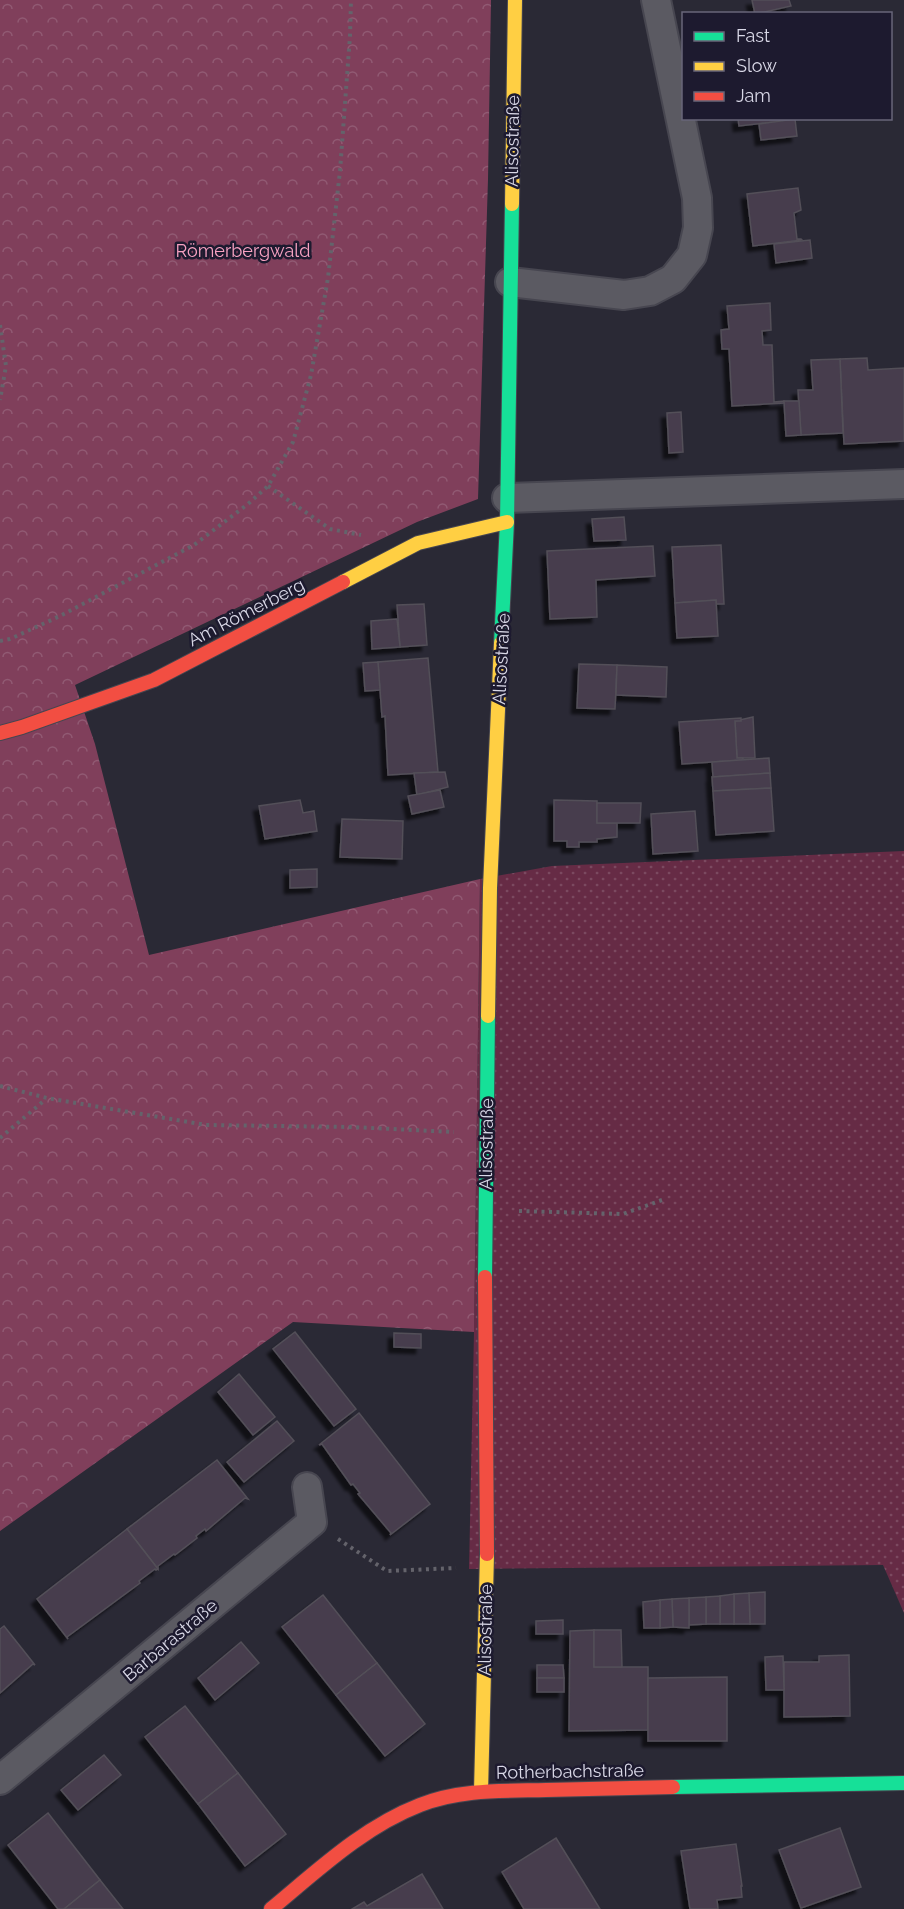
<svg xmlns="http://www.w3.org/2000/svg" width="904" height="1909" viewBox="0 0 904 1909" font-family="Raleway,sans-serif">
  <defs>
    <pattern id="grass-dots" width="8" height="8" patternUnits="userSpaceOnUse" patternTransform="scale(1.5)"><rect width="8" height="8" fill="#662b45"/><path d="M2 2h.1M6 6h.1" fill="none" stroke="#7b4960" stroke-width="1.8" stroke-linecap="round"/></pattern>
    <pattern id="forest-crowns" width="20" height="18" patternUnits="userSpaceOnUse" patternTransform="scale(1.5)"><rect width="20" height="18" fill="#803f5b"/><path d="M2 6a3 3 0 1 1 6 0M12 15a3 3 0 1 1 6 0" fill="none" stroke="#915a73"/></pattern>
    <filter id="shadow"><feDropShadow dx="-5.5" dy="5.5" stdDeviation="1.5" flood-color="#0009"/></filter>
  </defs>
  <rect width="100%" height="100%" fill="#2a2935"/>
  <polygon fill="url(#grass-dots)" points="904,851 904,1613 883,1565 469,1569 474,1332 480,879 552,866"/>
  <polygon fill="url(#forest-crowns)" points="0,0 491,0 488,179 478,499 417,522 75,685 95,744 149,955 480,879 474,1332 293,1322 0,1531"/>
  <g fill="#463d4d" stroke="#534f58" stroke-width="1.5" filter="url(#shadow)">
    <polygon points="752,0 789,0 791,6 755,14"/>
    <polygon points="738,118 783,118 783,121 739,126"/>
    <polygon points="795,119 797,136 761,140 759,124"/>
    <polygon points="798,188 801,210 794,213 797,239 801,239 802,240 753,246 747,194"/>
    <polygon points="810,240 812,258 776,263 774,244"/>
    <polygon points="770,303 771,330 762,331 763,345 772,345 774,402 784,401 784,403 732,406 729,349 722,349 721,330 729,329 727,306"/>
    <polygon points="867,358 868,370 904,368 904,441 844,444 840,359"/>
    <polygon points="840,359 843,433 801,435 798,390 813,390 811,360"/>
    <polygon points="784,401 799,401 801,435 786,436"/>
    <polygon points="681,412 683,452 669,453 667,413"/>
    <polygon points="624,517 626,540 594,541 592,519"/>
    <polygon points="721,545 724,604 716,604 716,600 675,603 672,547"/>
    <polygon points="653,546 655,576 596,580 597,617 550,619 547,551"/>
    <polygon points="716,600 718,636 677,638 675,603"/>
    <polygon points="424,604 427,645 400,647 397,605"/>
    <polygon points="397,619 400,647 372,649 371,621"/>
    <polygon points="428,658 438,772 388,775 385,716 382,717 378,662"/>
    <polygon points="378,662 380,690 365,691 363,663"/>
    <polygon points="579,664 617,665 615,709 577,708"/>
    <polygon points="617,665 667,667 666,697 616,695"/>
    <polygon points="753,717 755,758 737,758 735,721"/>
    <polygon points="741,718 741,721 735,721 737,758 743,758 743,760 682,764 679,722"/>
    <polygon points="769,758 770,773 713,777 712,762"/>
    <polygon points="445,772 448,787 417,795 414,773"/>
    <polygon points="770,773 771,788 713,791 712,777"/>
    <polygon points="771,788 774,831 716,835 713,791"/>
    <polygon points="440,790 444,807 412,814 408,796"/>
    <polygon points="300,800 303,813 314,811 317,831 265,839 259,806"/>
    <polygon points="554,800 597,801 597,823 617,823 617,837 597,839 597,842 579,842 579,847 567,847 567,841 554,841"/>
    <polygon points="597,803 641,803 640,823 597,823"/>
    <polygon points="695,811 698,851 653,854 651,814"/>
    <polygon points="342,819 403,821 402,859 340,857"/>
    <polygon points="317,869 317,887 290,888 290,870"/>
    <polygon points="295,1332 356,1409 334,1426 273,1349"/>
    <polygon points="394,1333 421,1334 421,1348 394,1347"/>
    <polygon points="239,1374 275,1417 253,1435 218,1392"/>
    <polygon points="359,1413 430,1504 390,1535 391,1533 358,1494 360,1493 353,1484 351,1485 322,1444 319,1445"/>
    <polygon points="277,1421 294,1441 244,1482 227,1462"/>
    <polygon points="217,1460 248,1499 245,1498 206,1531 205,1529 196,1536 197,1538 175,1555 174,1554 158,1566 158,1569 127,1529"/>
    <polygon points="127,1529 158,1569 156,1570 155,1569 139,1581 140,1583 67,1637 68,1639 37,1599"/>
    <polygon points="765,1592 765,1624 750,1624 749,1593"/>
    <polygon points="749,1593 750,1624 734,1624 734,1594"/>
    <polygon points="734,1594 734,1624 720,1624 720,1596"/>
    <polygon points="323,1595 377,1663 336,1695 282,1627"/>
    <polygon points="720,1596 720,1624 706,1624 706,1597"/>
    <polygon points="706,1597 706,1624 689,1625 689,1598"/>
    <polygon points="689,1598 689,1628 673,1627 672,1599"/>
    <polygon points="672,1599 673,1627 660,1628 660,1600"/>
    <polygon points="660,1600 660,1628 644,1628 643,1602"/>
    <polygon points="563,1620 563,1634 536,1634 536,1621"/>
    <polygon points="4,1626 35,1665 33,1664 0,1693 0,1629"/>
    <polygon points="594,1630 594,1667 648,1667 648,1730 569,1731 570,1631"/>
    <polygon points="594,1630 621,1630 622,1667 594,1667"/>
    <polygon points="241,1642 259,1663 215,1700 198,1678"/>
    <polygon points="849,1655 850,1716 784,1717 784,1662 819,1662 819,1656"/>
    <polygon points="783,1656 784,1690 766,1690 765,1657"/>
    <polygon points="377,1663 425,1724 385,1756 336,1695"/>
    <polygon points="537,1665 563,1665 564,1678 537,1678"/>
    <polygon points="727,1677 727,1741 648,1741 648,1678"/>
    <rect x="537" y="1678" width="27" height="14"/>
    <polygon points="185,1706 238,1773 198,1804 145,1737"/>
    <polygon points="104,1755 121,1775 78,1810 61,1790"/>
    <polygon points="238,1773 286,1834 245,1866 198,1804"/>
    <polygon points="48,1813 100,1880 64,1909 58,1909 8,1845"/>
    <polygon points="840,1828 861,1887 801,1908 779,1850"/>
    <polygon points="556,1838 584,1883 600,1909 524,1909 502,1872"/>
    <polygon points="736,1844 742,1886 741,1886 742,1897 717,1900 718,1909 690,1909 681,1851"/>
    <polygon points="422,1874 443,1909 352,1909 364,1902 367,1906"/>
    <polygon points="100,1880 123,1909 64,1909"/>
  </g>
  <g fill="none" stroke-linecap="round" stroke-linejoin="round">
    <defs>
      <g id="street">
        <polyline points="510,282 624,295 650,291 673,279 692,255 698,228 697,198 656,0"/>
        <polyline points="507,498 904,484"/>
        <polyline points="0,1780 312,1522 307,1487"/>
      </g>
      <g id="fast">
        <polyline points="501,643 507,522 512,204"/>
        <polyline points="485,1277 488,1016"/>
        <polyline points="673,1787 904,1783"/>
      </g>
      <g id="slow">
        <polyline points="512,204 515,0"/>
        <polyline points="343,582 418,543 507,522"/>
        <polyline points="488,1016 490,888 501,643"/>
        <polyline points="481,1791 487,1554"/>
      </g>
      <g id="jam">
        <polyline points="0,733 22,727 154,680 343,582"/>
        <polyline points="485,1277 487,1554"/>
        <path d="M271,1909C317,1871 363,1827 420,1805C460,1789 503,1791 546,1790C588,1789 631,1788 673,1787"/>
      </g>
    </defs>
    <use href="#street" stroke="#474650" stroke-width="32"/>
    <use href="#fast" stroke="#474650" stroke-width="16"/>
    <use href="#slow" stroke="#474650" stroke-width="16"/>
    <use href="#jam" stroke="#474650" stroke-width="16"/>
    <g stroke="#64636b" stroke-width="4" stroke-dasharray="3 4.5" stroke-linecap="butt">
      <polyline points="0,325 6,366 0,400"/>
      <polyline points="268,486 330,529 361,535"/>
      <polyline points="0,641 10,639 60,616 194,545 248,504 268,486 293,442 311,375 328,278 340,171 350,36 351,0"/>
      <polyline points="0,1086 47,1098 206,1125 351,1127 454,1132"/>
      <polyline points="0,1138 46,1099"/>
      <polyline points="519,1211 623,1214 662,1200"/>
      <polyline points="338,1539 387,1571 456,1568"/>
    </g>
    <use href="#street" stroke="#5b5a62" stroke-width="28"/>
    <use href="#fast" stroke="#16e098" stroke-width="14"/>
    <use href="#slow" stroke="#ffcf43" stroke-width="14"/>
    <use href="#jam" stroke="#f24e42" stroke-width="14"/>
  </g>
  <g text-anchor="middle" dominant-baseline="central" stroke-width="5" stroke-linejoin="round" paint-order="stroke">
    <g font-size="18" fill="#d9d8e7" stroke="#1d1a2f">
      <text transform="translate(512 141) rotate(-89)">Alisostraße</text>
      <text transform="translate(246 612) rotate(-27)">Am Römerberg</text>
      <text transform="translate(501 659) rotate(-87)">Alisostraße</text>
      <text transform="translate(486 1144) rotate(-89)">Alisostraße</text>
      <text transform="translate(485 1630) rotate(-89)">Alisostraße</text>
      <text transform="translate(170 1640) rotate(-40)">Barbarastraße</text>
      <text transform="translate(570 1771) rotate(-1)">Rotherbachstraße</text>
    </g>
    <g font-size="18" fill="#f8a2c2" stroke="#1d1a2f">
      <text x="243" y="250">Römerbergwald</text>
    </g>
  </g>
  <rect x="682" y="12" width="210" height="108" fill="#1d1a2f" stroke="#686679" stroke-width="1.5"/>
  <rect x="694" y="32" width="30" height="9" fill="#16e098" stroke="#686679" stroke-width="1.5"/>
  <text x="736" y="42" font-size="18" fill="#d9d8e7">Fast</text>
  <rect x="694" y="62" width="30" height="9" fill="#ffcf43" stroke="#686679" stroke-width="1.5"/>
  <text x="736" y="72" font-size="18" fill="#d9d8e7">Slow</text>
  <rect x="694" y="92" width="30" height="9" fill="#f24e42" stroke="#686679" stroke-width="1.5"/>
  <text x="736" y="102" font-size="18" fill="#d9d8e7">Jam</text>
</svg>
